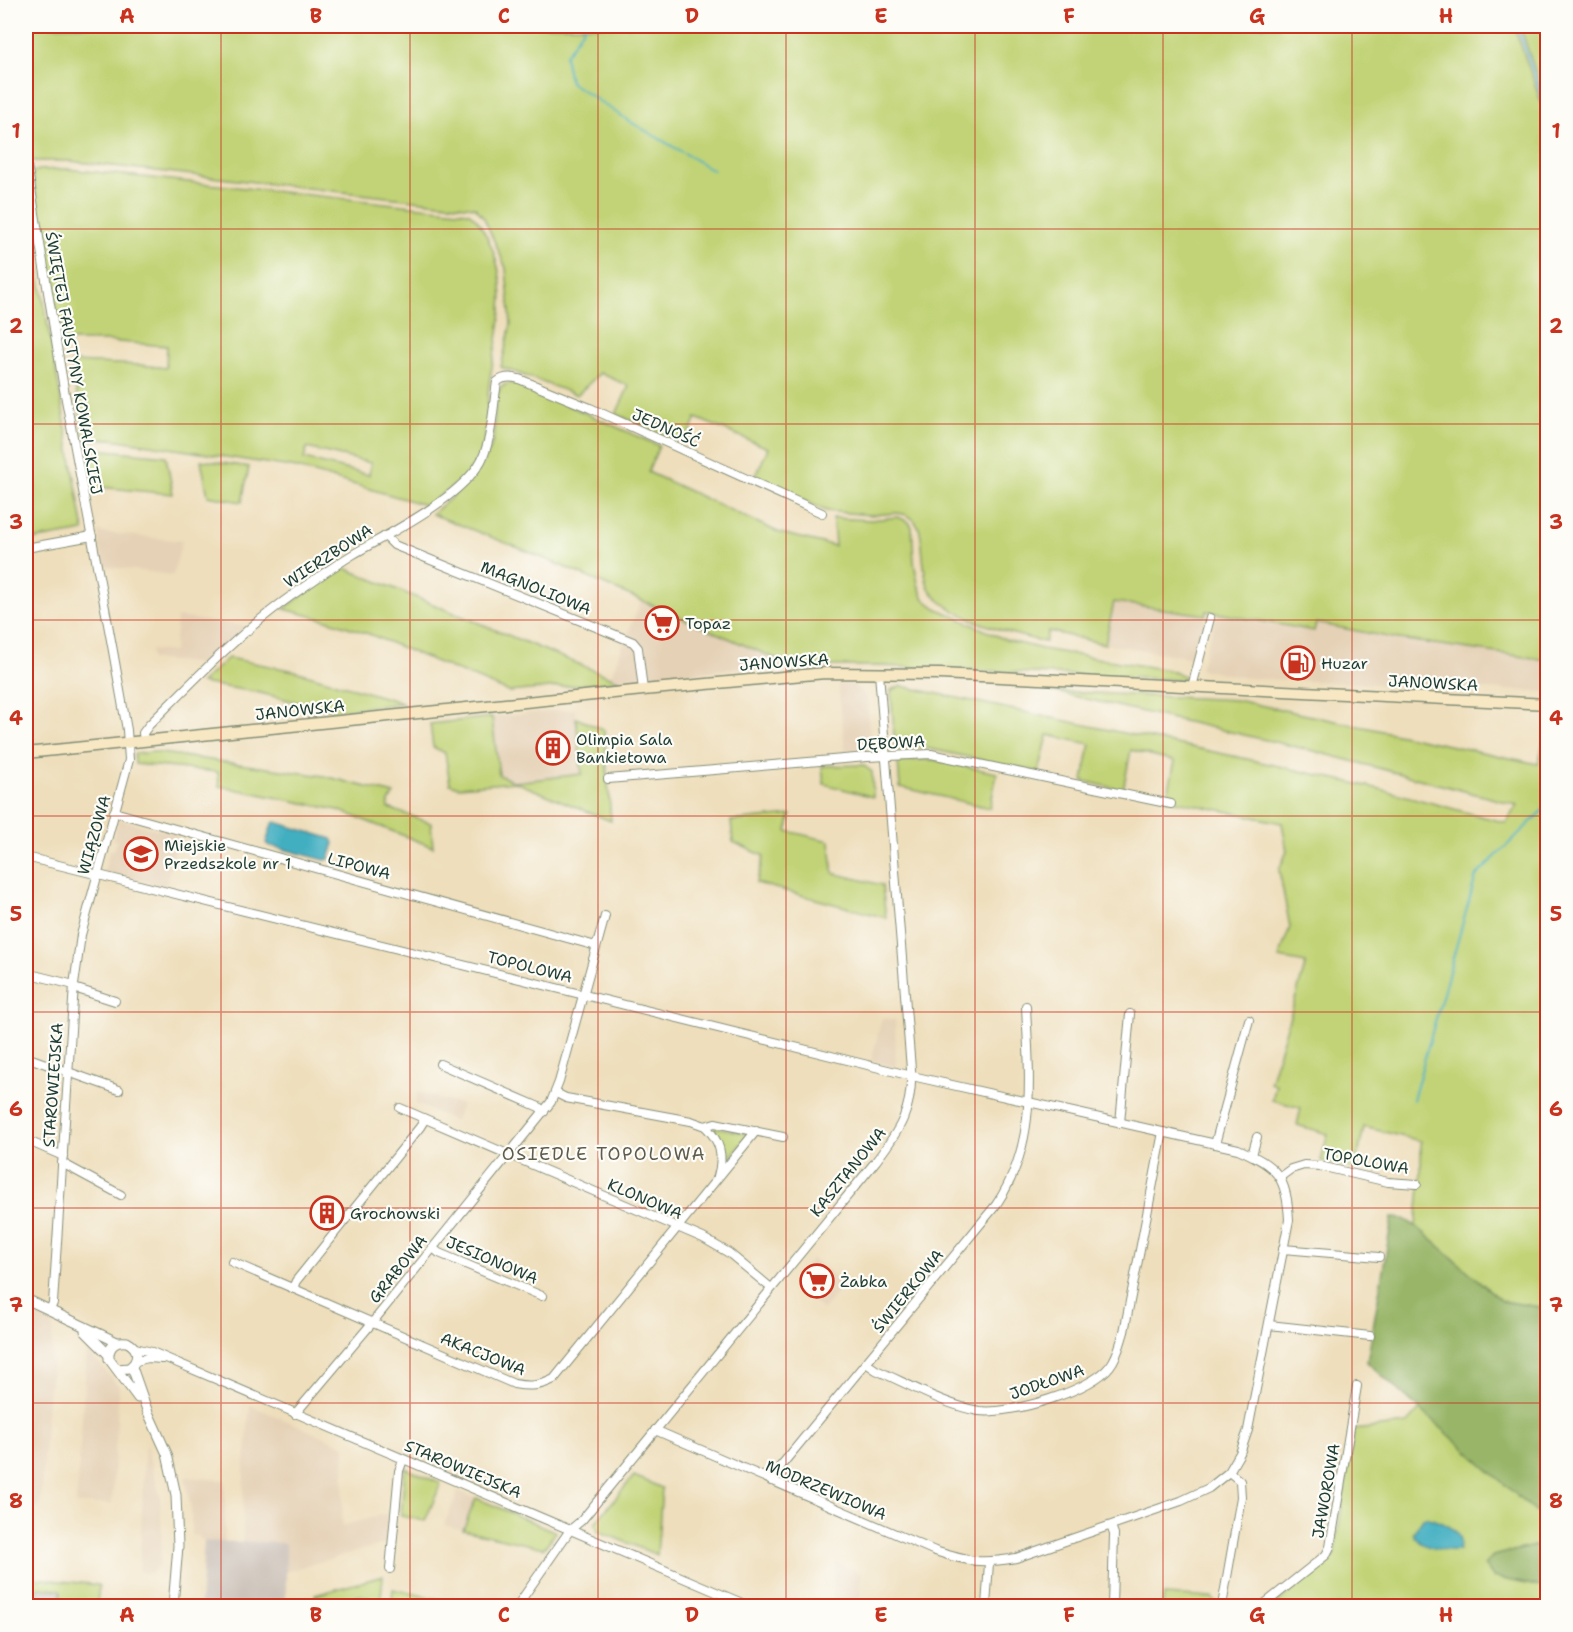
<svg xmlns="http://www.w3.org/2000/svg" width="1573" height="1632" viewBox="0 0 1573 1632" font-family="'Shantell Sans',sans-serif">
  <rect width="100%" height="100%" fill="#fdfcf7"/>
  <filter id="ink" filterUnits="userSpaceOnUse"><feTurbulence type="fractalNoise" baseFrequency=".0167" numOctaves="2"/><feDisplacementMap in="SourceGraphic" scale="12" xChannelSelector="R" yChannelSelector="G"/><feConvolveMatrix kernelMatrix="1 2 1 2 8 2 1 2 1" color-interpolation-filters="sRGB"/></filter>
  <filter id="wash" filterUnits="userSpaceOnUse"><feTurbulence type="fractalNoise" baseFrequency=".008" numOctaves="4" result="noise"/><feDisplacementMap in="SourceGraphic" scale="24" xChannelSelector="R" yChannelSelector="G"/><feGaussianBlur stdDeviation="1.35" result="paint"/><feColorMatrix in="noise" values="0 0 0 0 0 0 0 0 0 0 0 0 0 0 0 0 0 1.4 0 .05"/><feComposite in="paint" operator="in"/></filter>
  <g filter="url(#wash)">
    <rect width="100%" height="100%" fill="#eedebb"/>
    <g fill="#e5d1b6">
      <polygon points="98,532 182,541 173,575 103,566"/>
      <polygon points="641,601 787,663 620,681 610,677"/>
      <polygon points="1114,602 1206,615 1194,658 1105,644"/>
      <polygon points="1217,613 1314,631 1316,622 1399,639 1547,660 1547,692 1247,678 1200,669"/>
      <polygon points="177,617 245,626 245,629 206,664 151,659 151,650 174,652"/>
      <polygon points="853,684 867,697 870,742 863,749 845,750 838,684"/>
      <polygon points="575,709 583,774 515,782 499,775 492,717"/>
      <polygon points="119,819 178,835 166,886 104,872 110,850 114,850 116,841 113,839"/>
      <polygon points="882,1018 895,1020 896,1065 894,1067 871,1061"/>
      <polygon points="417,1092 438,1096 437,1099 462,1104 455,1121 416,1104"/>
      <polygon points="812,1259 844,1284 823,1310 791,1286"/>
      <polygon points="26,1310 53,1324 51,1386 49,1387 40,1508 26,1508"/>
      <polygon points="87,1350 119,1386 112,1504 76,1504"/>
      <polygon points="250,1405 345,1446 342,1526 389,1513 386,1543 285,1572 285,1543 242,1542 244,1473"/>
      <polygon points="145,1443 160,1496 162,1539 160,1565 150,1574 139,1572"/>
      <polygon points="185,1477 225,1480 225,1542 204,1541 198,1536 191,1535 191,1510"/>
      <polygon points="458,1491 476,1498 463,1530 444,1525"/>
      <polygon points="836,1562 862,1573 860,1606 832,1606"/>
    </g>
    <g fill="#ccc2b9">
      <polygon points="204,1541 286,1543 286,1603 271,1606 200,1606"/>
      <polygon points="26,1575 33,1578 75,1583 73,1606 26,1606"/>
    </g>
    <g fill="#c1d376" stroke="#708855" stroke-width="1.5" fill-rule="evenodd">
      <path d="M26,26H1514L1546,116L1547,144V660L1399,639L1316,623L1314,631L1207,611L1206,615L1114,602L1105,644L1048,631L1045,642C1014,635 945,617 929,588C922,575 924,545 919,528L914,520L907,515L898,513L871,515L826,511L755,478L768,448L696,418L685,444L616,414L629,386L600,373L577,395L501,367L511,324L506,268L484,218L475,207L69,161H30L26,134Z"/>
      <polygon points="1520,26 1547,26 1547,106"/>
      <path d="M67,169L468,212C478,218 481,226 487,237C514,292 497,329 489,385C486,406 489,429 482,450C474,474 451,487 432,502L425,505L297,468L112,439L84,440L72,362L140,365L166,368L167,346L107,341H62L32,172L40,170ZM307,448L371,463L369,475L304,459Z"/>
      <polygon points="26,200 84,531 26,541"/>
      <path d="M512,383L520,384L659,446L648,472L780,533L835,546L833,518L871,520L898,517L909,522L912,527L914,562L918,584L924,599L936,608L1006,640L1042,649L1168,670L1184,676L1185,680L881,666H793L534,554L432,514C456,493 485,473 493,440C496,428 492,393 503,386C505,384 509,384 512,383Z"/>
      <polygon points="85,448 166,456 173,494 88,486 82,452"/>
      <polygon points="201,460 249,467 242,502 208,496"/>
      <polygon points="341,567 347,569 620,681 509,692 369,634 330,621 284,609"/>
      <polygon points="228,658 295,671 404,703 333,711 256,692 201,683"/>
      <polygon points="901,686 1247,759 1380,789 1506,823 1517,805 1314,751 1051,691 1236,700 1538,764 1547,727 1547,1310 1545,1308 1502,1301 1416,1226 1421,1179 1421,1141 1364,1127 1355,1169 1321,1161 1328,1134 1297,1125 1301,1108 1272,1100 1276,1084 1270,1083 1306,963 1279,958 1290,927 1279,870 1287,851 1282,823 1167,799 1175,761 1131,750 1123,790 1083,781 1090,744 1048,735 1039,772 921,747 902,751 895,750 891,690"/>
      <polygon points="492,717 499,775 515,782 582,774 576,718 604,730 611,821 515,782 459,787 450,784 445,753 433,747 430,724"/>
      <polygon points="153,752 324,776 394,794 389,802 388,808 431,823 433,847 338,810 219,786 218,772 135,764 134,754"/>
      <polygon points="920,760 934,760 997,773 990,808 900,787 898,762"/>
      <polygon points="863,765 872,772 873,797 824,784 822,766"/>
      <polygon points="791,815 787,831 830,841 833,873 882,885 886,918 756,883 764,856 733,842 731,821"/>
      <polygon points="716,1127 749,1134 727,1161 721,1141 714,1130"/>
      <polygon points="1421,1408 1547,1522 1547,1543 1493,1556 1493,1577 1547,1588 1547,1606 1273,1606 1334,1556 1354,1430 1407,1424"/>
      <polygon points="405,1468 440,1483 440,1486 425,1521 401,1516"/>
      <polygon points="634,1476 662,1488 657,1555 598,1531 595,1523"/>
      <polygon points="476,1498 556,1532 544,1548 463,1530"/>
      <polygon points="26,1575 33,1578 99,1585 97,1604 93,1603 92,1606 60,1606 61,1590 38,1588 37,1591 26,1586"/>
      <polygon points="383,1576 380,1606 375,1606 372,1599 361,1595 344,1601 341,1606 318,1606 315,1595"/>
      <polygon points="393,1589 468,1606 391,1606"/>
      <polygon points="1164,1595 1212,1598 1216,1603 1216,1606 1162,1606"/>
    </g>
    <g fill="#98b567" stroke="#5c794e" stroke-width="1.5">
      <polygon points="1392,1218 1404,1219 1416,1226 1502,1301 1545,1308 1548,1310 1547,1522 1367,1362"/>
      <polygon points="1547,1543 1547,1588 1493,1577 1484,1565 1493,1556"/>
    </g>
    <g fill="#43afc1" stroke="#31767a" stroke-width="1.5">
      <polygon points="275,822 332,839 334,843 329,859 325,860 268,845 266,843 272,824"/>
      <path d="M1426,1517C1442,1523 1465,1528 1459,1550C1444,1551 1420,1549 1413,1533L1423,1518Z"/>
    </g>
    <g fill="none" stroke-linecap="round" stroke-linejoin="round">
      <g stroke="#43afc1" stroke-width="2">
        <polyline points="585,26 565,56 570,82 629,121 713,170"/>
        <polyline points="1517,26 1546,109 1548,119"/>
        <polyline points="1413,1100 1476,876 1548,805"/>
      </g>
    </g>
  </g>
  <g filter="url(#ink)">
    <g fill="none" stroke-linecap="round" stroke-linejoin="round">
      <defs>
        <g id="minor">
          <polyline points="26,159 64,389 113,651 127,730 129,760 81,935 74,985 53,1303 50,1310"/>
          <polyline points="385,536 394,545 633,642 638,648 643,690"/>
          <polyline points="26,548 92,536"/>
          <polyline points="1192,687 1210,618"/>
          <path d="M144,741L143,733L149,725C194,680 239,633 291,596C311,582 331,568 352,555C390,533 453,502 478,466C492,446 493,406 497,382C503,377 512,377 519,379L590,408L822,513"/>
          <polyline points="608,779 867,757 931,754 1171,804"/>
          <polyline points="114,812 596,946"/>
          <path d="M26,857L912,1076L1238,1149C1277,1166 1287,1177 1289,1220L1248,1430L1240,1453L1229,1472L1209,1488L1181,1501L1016,1558C981,1564 969,1562 935,1551L655,1430"/>
          <polyline points="26,973 74,985"/>
          <polyline points="74,988 115,1001"/>
          <polyline points="26,1057 119,1090"/>
          <polyline points="440,1064 539,1107 544,1112"/>
          <polyline points="556,1093 566,1098 691,1121 705,1126 715,1123 783,1137"/>
          <polyline points="400,1108 703,1238 729,1253 771,1288"/>
          <polyline points="1120,1123 1130,1014"/>
          <path d="M705,1126C720,1141 724,1155 718,1176"/>
          <polyline points="26,1140 63,1156"/>
          <polyline points="1215,1144 1249,1020"/>
          <polyline points="1252,1155 1257,1137"/>
          <polyline points="62,1163 121,1195"/>
          <polyline points="1280,1177 1291,1169 1304,1165 1320,1166 1388,1182 1417,1184"/>
          <polyline points="433,1248 439,1253 542,1296"/>
          <polyline points="1283,1249 1379,1257"/>
          <path d="M232,1262L514,1384C530,1387 540,1386 554,1379L756,1131"/>
          <polyline points="293,1288 296,1281 420,1127 425,1119"/>
          <polyline points="1269,1325 1370,1336"/>
          <polyline points="135,1348 152,1352 749,1606"/>
          <polyline points="136,1361 148,1358 162,1359"/>
          <path d="M866,1363L876,1370C906,1383 947,1406 979,1411C1010,1415 1091,1391 1110,1366C1118,1356 1120,1344 1124,1332L1163,1132"/>
          <polyline points="295,1414 372,1323 551,1102 559,1082 605,916"/>
          <path d="M771,1481L775,1473L996,1205C1038,1143 1029,1077 1026,1006"/>
          <polyline points="1111,1526 1114,1534 1112,1606"/>
          <polyline points="390,1569 399,1471 403,1460"/>
          <path d="M517,1606L570,1530L582,1520L876,1161C900,1130 913,1109 911,1069L879,673"/>
          <polyline points="986,1606 989,1563"/>
          <polyline points="1222,1606 1241,1497 1240,1481 1229,1472"/>
          <polyline points="1262,1606 1326,1555 1330,1547 1357,1386"/>
        </g>
        <g id="tertiary">
          <polyline points="26,1299 117,1342"/>
          <polyline points="85,1331 108,1354"/>
          <polyline points="132,1367 147,1410 167,1454 176,1495 178,1546 173,1606"/>
          <path d="M117,1369L129,1368C140,1360 139,1348 127,1342C115,1340 108,1347 109,1359L138,1398"/>
        </g>
        <polyline id="secondary" points="26,753 643,690 825,673 940,674 1548,704"/>
      </defs>
      <use href="#minor" stroke="#868e78" stroke-width="10"/>
      <use href="#tertiary" stroke="#868e78" stroke-width="11"/>
      <use href="#secondary" stroke="#868e78" stroke-width="13"/>
      <use href="#minor" stroke="#fff" stroke-width="8"/>
      <use href="#tertiary" stroke="#fff" stroke-width="9"/>
      <use href="#secondary" stroke="#f7e8c3" stroke-width="10"/>
    </g>
  </g>
  <path fill="none" stroke="#c8321e" stroke-width="1.5" stroke-opacity="0.55" d="M221,26V1606M410,26V1606M598,26V1606M786,26V1606M975,26V1606M1163,26V1606M1352,26V1606M26,229H1548M26,424H1548M26,620H1548M26,816H1548M26,1012H1548M26,1208H1548M26,1403H1548"/>
  <defs>
    <symbol id="supermarket-ring" viewBox="-11 -11 22 22"><circle r="9.5" fill="#fdfcf7" stroke="#c8321e" stroke-width="1.5"/><path d="M-6-5.5h2.5l.6 2H6L4.5 2H-2.5L-4.4-4H-6ZM-1.5 3.2a1.3 1.3 0 1 0 .1 0ZM3 3.2a1.3 1.3 0 1 0 .1 0Z" fill="#c8321e"/></symbol>
    <symbol id="fuel-ring" viewBox="-11 -11 22 22"><circle r="9.5" fill="#fdfcf7" stroke="#c8321e" stroke-width="1.5"/><path d="M-5.5-6h7V0h2V4h1.3V-2.5L3-4.5l.8-.8L6-3V5H2.5V1h-1V6h-7ZM-4.2-4.7v3.2H.2V-4.7Z" fill="#c8321e"/></symbol>
    <symbol id="building-ring" viewBox="-11 -11 22 22"><circle r="9.5" fill="#fdfcf7" stroke="#c8321e" stroke-width="1.5"/><path d="M-4-6H4V6H1V3H-1V6H-4ZM-2.5-4.3h1.7v1.8h-1.7ZM.8-4.3h1.7v1.8H.8ZM-2.5-1h1.7V.8h-1.7ZM.8-1h1.7V.8H.8Z" fill="#c8321e"/></symbol>
    <symbol id="school-ring" viewBox="-11 -11 22 22"><circle r="9.5" fill="#fdfcf7" stroke="#c8321e" stroke-width="1.5"/><path d="M0-5L7-2L0 1L-7-2ZM-4 1L0 2.5L4 1V4Q0 6-4 4Z" fill="#c8321e"/></symbol>
  </defs>
  <g fill-rule="evenodd">
    <use href="#supermarket-ring" x="643" y="604" width="38" height="38"/>
    <use href="#fuel-ring" x="1279" y="644" width="38" height="38"/>
    <use href="#building-ring" x="534" y="729" width="38" height="38"/>
    <use href="#school-ring" x="122" y="835" width="38" height="38"/>
    <use href="#building-ring" x="308" y="1194" width="38" height="38"/>
    <use href="#supermarket-ring" x="798" y="1262" width="38" height="38"/>
  </g>
  <g text-anchor="middle" dominant-baseline="central" stroke-width="4.5" stroke-linejoin="round" paint-order="stroke">
    <g font-size="16" fill="#1f3d34" stroke="#fdfcf7">
      <text transform="translate(74 363) rotate(80)">ŚWIĘTEJ FAUSTYNY KOWALSKIEJ</text>
      <text transform="translate(666 428) rotate(24)">JEDNOŚĆ</text>
      <text transform="translate(328 556) rotate(-33)">WIERZBOWA</text>
      <text transform="translate(536 588) rotate(22)">MAGNOLIOWA</text>
      <text transform="translate(784 662) rotate(-4)">JANOWSKA</text>
      <text transform="translate(1433 683) rotate(3)">JANOWSKA</text>
      <text transform="translate(300 710) rotate(-6)">JANOWSKA</text>
      <text transform="translate(891 743) rotate(-3)">DĘBOWA</text>
      <text transform="translate(94 835) rotate(-74)">WIĄZOWA</text>
      <text transform="translate(359 866) rotate(15)">LIPOWA</text>
      <text transform="translate(530 967) rotate(14)">TOPOLOWA</text>
      <text transform="translate(53 1085) rotate(-86)">STAROWIEJSKA</text>
      <text transform="translate(1366 1161) rotate(10)">TOPOLOWA</text>
      <text transform="translate(848 1172) rotate(-51)">KASZTANOWA</text>
      <text transform="translate(645 1199) rotate(23)">KLONOWA</text>
      <text transform="translate(492 1260) rotate(23)">JESIONOWA</text>
      <text transform="translate(398 1269) rotate(-51)">GRABOWA</text>
      <text transform="translate(908 1291) rotate(-51)">ŚWIERKOWA</text>
      <text transform="translate(483 1354) rotate(22)">AKACJOWA</text>
      <text transform="translate(1047 1382) rotate(-19)">JODŁOWA</text>
      <text transform="translate(463 1469) rotate(23)">STAROWIEJSKA</text>
      <text transform="translate(826 1490) rotate(23)">MODRZEWIOWA</text>
      <text transform="translate(1326 1491) rotate(-80)">JAWOROWA</text>
    </g>
    <g font-size="16" fill="#1f3d34" stroke="#fdfcf7" text-anchor="start">
      <text x="685" y="623">Topaz</text>
      <text x="1321" y="663">Huzar</text>
      <text x="576" y="739">Olimpia Sala<tspan x="576" dy="18">Bankietowa</tspan></text>
      <text x="164" y="845">Miejskie<tspan x="164" dy="18">Przedszkole nr 1</tspan></text>
      <text x="350" y="1213">Grochowski</text>
      <text x="840" y="1281">Żabka</text>
    </g>
    <g font-size="18" letter-spacing="1.5" fill="#5f5c4e" stroke="#fdfcf7">
      <text x="604" y="1154">OSIEDLE TOPOLOWA</text>
    </g>
  </g>
  <rect width="1573" height="1632" fill="none" stroke="#fdfcf7" stroke-width="66"/>
  <rect x="33" y="33" width="1507" height="1566" fill="none" stroke="#c8321e" stroke-width="2"/>
  <g font-size="20" text-anchor="middle" font-weight="bold" fill="#c8321e">
    <text x="127" y="23">A</text>
    <text x="316" y="23">B</text>
    <text x="504" y="23">C</text>
    <text x="692" y="23">D</text>
    <text x="881" y="23">E</text>
    <text x="1069" y="23">F</text>
    <text x="1257" y="23">G</text>
    <text x="1446" y="23">H</text>
    <text x="16" y="138">1</text>
    <text x="1556" y="138">1</text>
    <text x="16" y="333">2</text>
    <text x="1556" y="333">2</text>
    <text x="16" y="529">3</text>
    <text x="1556" y="529">3</text>
    <text x="16" y="725">4</text>
    <text x="1556" y="725">4</text>
    <text x="16" y="921">5</text>
    <text x="1556" y="921">5</text>
    <text x="16" y="1116">6</text>
    <text x="1556" y="1116">6</text>
    <text x="16" y="1312">7</text>
    <text x="1556" y="1312">7</text>
    <text x="16" y="1508">8</text>
    <text x="1556" y="1508">8</text>
    <text x="127" y="1622">A</text>
    <text x="316" y="1622">B</text>
    <text x="504" y="1622">C</text>
    <text x="692" y="1622">D</text>
    <text x="881" y="1622">E</text>
    <text x="1069" y="1622">F</text>
    <text x="1257" y="1622">G</text>
    <text x="1446" y="1622">H</text>
  </g>
</svg>
